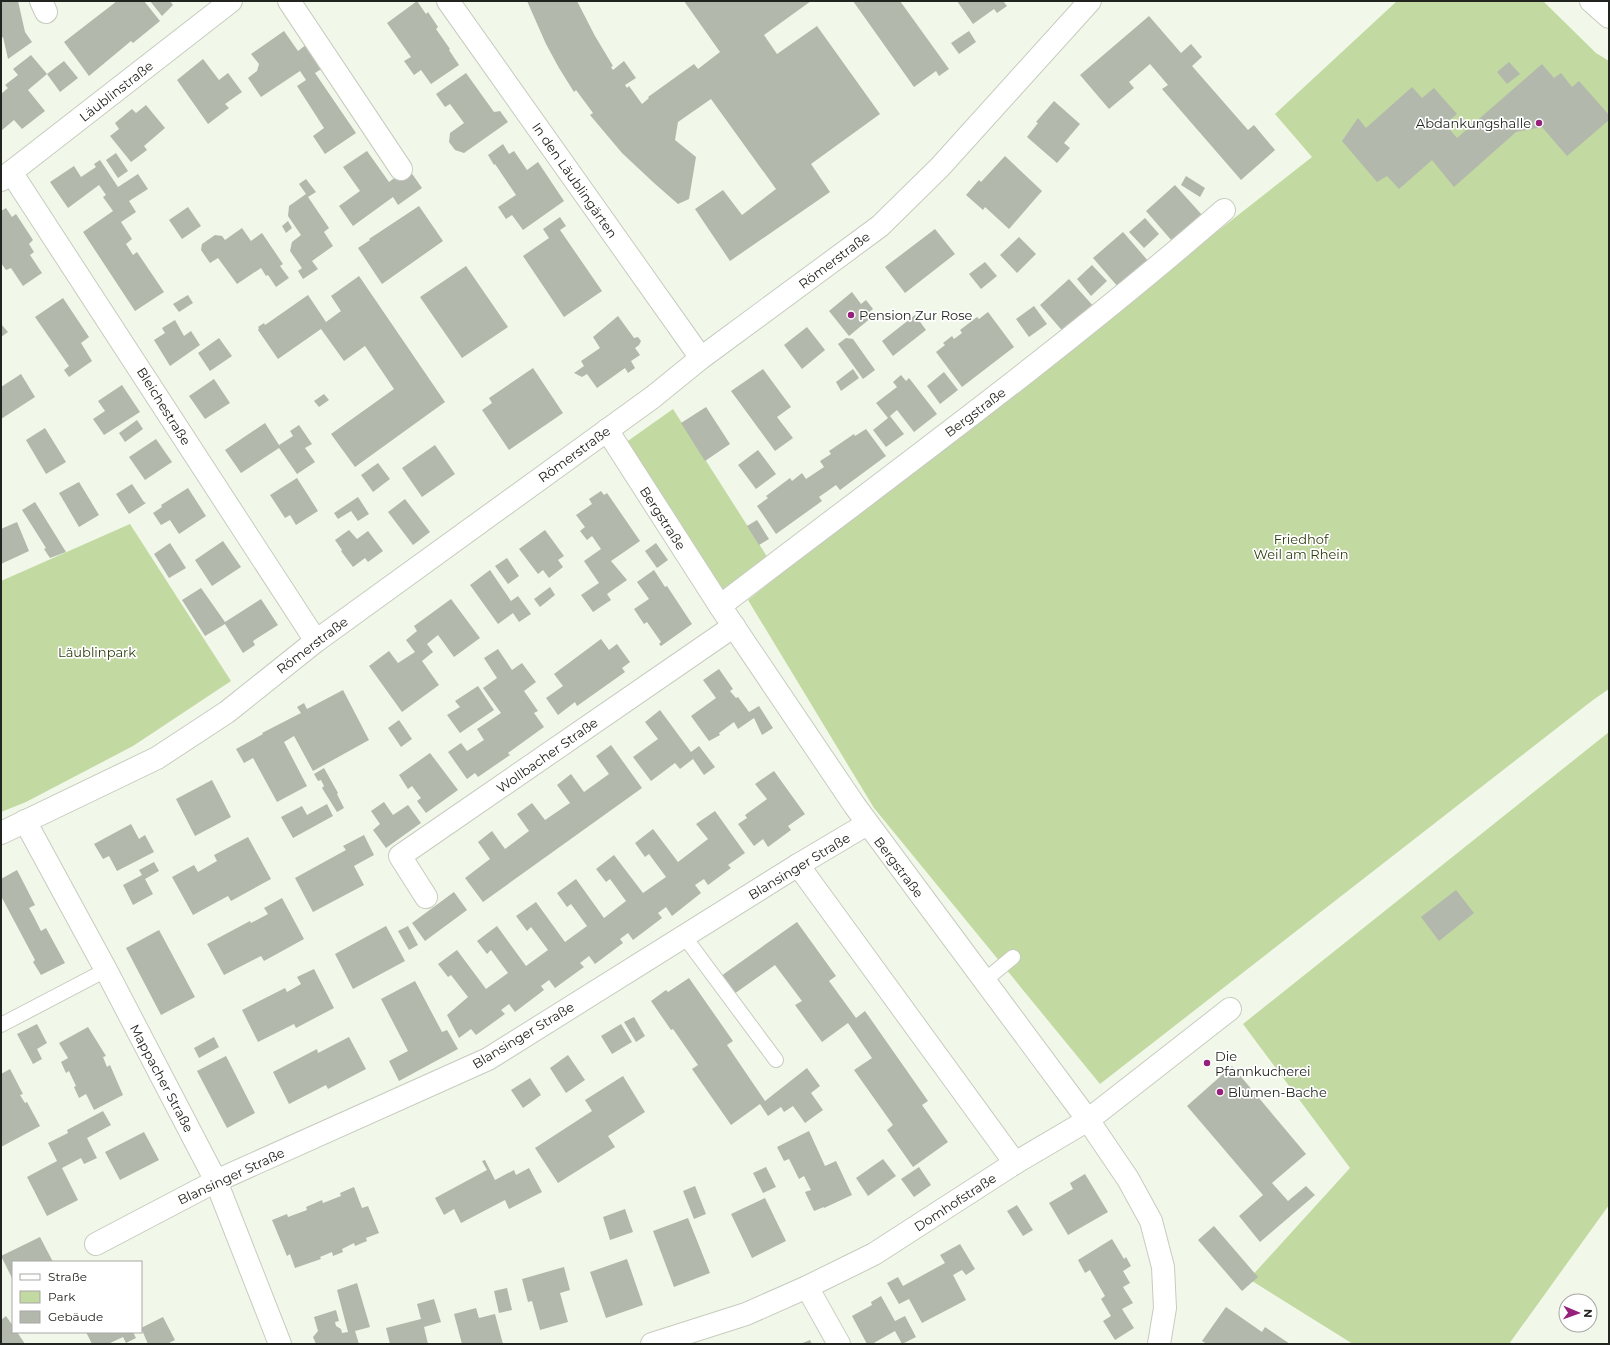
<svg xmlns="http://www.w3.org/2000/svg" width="1610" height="1345" viewBox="0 0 1610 1345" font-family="Montserrat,sans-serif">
  <rect width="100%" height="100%" fill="#f1f8e9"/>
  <g fill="#c2d9a2">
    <polygon points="1397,1 1543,1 1596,53 1609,61 1609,689 1593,700 1100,1084 874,808 748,600 1312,157 1275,114"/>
    <polygon points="673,409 773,566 720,606 618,448"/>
    <polygon points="130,524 231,681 133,746 26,802 1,812 1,581"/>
    <polygon points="1609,732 1609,1205 1509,1344 1353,1344 1249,1279 1350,1168 1243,1024"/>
  </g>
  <g fill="#b2b8ab">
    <polygon points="1,1 18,1 25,32 32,42 8,59 3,37 1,38"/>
    <polygon points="117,1 144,1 160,21 133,43 131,41 89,76 64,42"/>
    <polygon points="150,1 170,1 173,5 162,16"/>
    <polygon points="417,1 426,14 428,12 438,27 436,29 450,49 449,50 459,65 431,84 421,70 414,75 404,61 411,57 387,23"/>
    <polygon points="527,1 577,1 595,36 613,66 611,67 613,70 624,61 636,78 625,85 627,88 629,86 642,104 649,98 648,97 694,64 698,69 720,52 684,1 811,1 764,35 777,54 817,26 880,114 811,164 830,192 730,261 695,209 723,190 742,215 776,189 711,99 678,122 675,140 696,157 689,199 678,204 654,183 622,153 590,115 593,113 576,90 574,92 559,68 546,44"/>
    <polygon points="853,1 900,1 949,69 939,76 936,71 914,87"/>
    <polygon points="957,1 1003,1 1007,6 997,13 994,9 973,24"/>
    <polygon points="1149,16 1181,53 1191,44 1202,57 1192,66 1248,130 1254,125 1275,150 1241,180 1162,89 1168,85 1150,64 1129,82 1134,88 1109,109 1080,75"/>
    <polygon points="284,31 298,51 307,44 323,68 315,73 356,133 325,154 313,136 324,128 297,86 306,80 300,71 261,97 248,78 257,71 259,64 251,54"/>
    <polygon points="969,31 976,42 959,54 951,43"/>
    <polygon points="31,55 47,74 28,90 45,111 22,129 14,120 1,131 1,94 8,88 5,85 18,75 13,69"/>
    <polygon points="203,59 219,80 228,73 242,92 225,104 229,108 208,124 177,80"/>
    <polygon points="64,61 78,78 60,92 47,74"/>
    <polygon points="1509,62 1520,74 1507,84 1497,72"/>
    <polygon points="1542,64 1554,78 1561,73 1572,87 1579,81 1609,115 1609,120 1567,156 1542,127 1516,132 1454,187 1432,160 1399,189 1387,176 1377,182 1342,141 1358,118 1366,128 1412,87 1422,98 1434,88 1457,114 1445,124 1457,138"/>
    <polygon points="466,73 494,112 500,111 508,122 464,153 455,150 449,142 450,133 464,123 450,104 445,107 436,94"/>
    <polygon points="1054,101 1080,124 1064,143 1070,148 1057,163 1027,137 1038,123 1036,122"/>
    <polygon points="146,105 165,128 144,146 147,150 131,162 110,136 119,129 115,123 132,109 136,113"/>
    <polygon points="503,144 509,154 514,151 527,170 538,162 564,201 523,230 512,215 506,219 498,207 516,195 495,164 494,165 488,155"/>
    <polygon points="367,151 389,182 408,168 422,188 398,205 393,197 353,226 339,206 360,191 343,167"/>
    <polygon points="116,153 128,171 118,178 106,160"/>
    <polygon points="1005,156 1042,191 1009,229 985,207 983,210 966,195 979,180 981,182"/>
    <polygon points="100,160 118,187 138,174 148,189 129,201 136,212 121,222 132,239 126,244 133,255 137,252 164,292 135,311 83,232 113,211 103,197 106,195 99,185 68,208 50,182 74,166 81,177 96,167 94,164"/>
    <polygon points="1186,176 1205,188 1200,197 1181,185"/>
    <polygon points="306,179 316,192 308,197 329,228 324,232 333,246 312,261 318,269 303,279 298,271 302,268 290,251 292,242 301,235 288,216 289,206 306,194 299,184"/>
    <polygon points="1175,185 1202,215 1172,241 1146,211"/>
    <polygon points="419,206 443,241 382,284 358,248 370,240 369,239"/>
    <polygon points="188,207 201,226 182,239 169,220"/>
    <polygon points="6,208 12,217 16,214 33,240 29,244 34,252 30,255 42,273 23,286 11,268 6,270 1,263 1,211"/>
    <polygon points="560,217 566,226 560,230 602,291 564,317 523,256 549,238 543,229"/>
    <polygon points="1145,218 1159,234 1144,248 1129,232"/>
    <polygon points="288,221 292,228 286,233 282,226"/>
    <polygon points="242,228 251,241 262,233 283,264 280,266 289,278 276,287 268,275 266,276 261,268 237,284 218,258 210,263 201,250 202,244 215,235 222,236 225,240"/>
    <polygon points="935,229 955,254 905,293 885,267"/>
    <polygon points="1123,232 1149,262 1119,288 1093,258"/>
    <polygon points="1019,237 1036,254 1017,273 1000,255"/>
    <polygon points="985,262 997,276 981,289 969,274"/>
    <polygon points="1092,265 1107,281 1091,296 1077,279"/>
    <polygon points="466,266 508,327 462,358 420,297"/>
    <polygon points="359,276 445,402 355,467 331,434 394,389 365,346 344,361 321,329 278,359 258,330 259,328 258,327 264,323 265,325 308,295 326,322 341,311 354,331 331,296"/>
    <polygon points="1069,279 1095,308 1066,335 1040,305"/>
    <polygon points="852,292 861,304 866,300 873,309 868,313 872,317 849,336 829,311"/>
    <polygon points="188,295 193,303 179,312 173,304"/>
    <polygon points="63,298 89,337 81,343 92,361 69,377 64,370 69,366 35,317"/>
    <polygon points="1034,306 1047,324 1029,337 1016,319"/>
    <polygon points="988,312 1014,347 962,387 936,352 945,345 943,343 952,336 954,339 962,333 960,330 977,317 979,319"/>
    <polygon points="915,315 926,330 893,356 882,341"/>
    <polygon points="618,316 634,338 638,337 641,341 639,345 635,348 640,355 631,361 635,368 628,373 625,368 597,388 587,374 582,377 574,373 584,366 581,361 600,348 593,337"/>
    <polygon points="175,320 184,336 191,331 200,345 170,366 154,340 165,333 162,328"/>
    <polygon points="1,324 8,332 1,337"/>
    <polygon points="807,327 825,350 802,369 784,345"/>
    <polygon points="219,338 232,356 210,371 198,353"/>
    <polygon points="846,338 853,339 875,370 863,379 838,344"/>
    <polygon points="533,368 563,413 509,450 482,410 492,403 489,398"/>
    <polygon points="763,369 791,407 777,417 793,438 775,451 731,391"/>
    <polygon points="853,369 859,378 841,391 836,382"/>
    <polygon points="944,372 958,390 940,404 927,386"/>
    <polygon points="21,374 35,397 1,419 1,387"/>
    <polygon points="901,375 906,381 909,378 937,414 914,432 897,410 890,416 904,434 886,447 873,430 888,418 876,403 897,387 893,382"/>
    <polygon points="214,379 230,403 205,419 189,396"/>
    <polygon points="122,385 140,412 104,435 93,419 105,411 98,401"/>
    <polygon points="324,394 329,400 319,407 314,401"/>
    <polygon points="706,407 730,444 705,461 681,423"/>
    <polygon points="137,420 143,429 125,442 119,433"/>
    <polygon points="265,423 279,445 293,436 290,431 299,425 312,444 305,448 315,462 297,474 279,448 241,473 225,450"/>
    <polygon points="45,428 66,462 46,474 26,440"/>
    <polygon points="866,429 886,456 840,490 836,485 819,497 822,501 776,534 757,506 768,498 766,496 790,478 792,481 802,473 806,479 824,467 820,461 831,454 829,451 854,434 855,436"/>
    <polygon points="156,439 172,462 145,480 129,457"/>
    <polygon points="435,445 455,474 422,497 402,468"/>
    <polygon points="758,450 776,474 756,489 738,465"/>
    <polygon points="378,463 390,479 373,492 361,475"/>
    <polygon points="297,478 318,511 296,525 290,515 285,518 270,495"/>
    <polygon points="79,482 99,515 79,527 59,493"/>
    <polygon points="132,484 144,502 146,503 129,514 116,494"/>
    <polygon points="188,488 206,516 179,534 170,520 161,525 153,513 162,507 161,505"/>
    <polygon points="601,491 604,495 607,493 640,541 611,561 627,580 607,594 611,600 593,612 581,595 599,583 584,561 601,549 592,536 587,540 580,531 585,527 576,515 592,504 589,499"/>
    <polygon points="358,497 369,514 358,521 351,511 338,519 334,513"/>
    <polygon points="405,499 430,532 413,545 388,512"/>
    <polygon points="35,502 66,552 50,558 44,549 46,548 22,510"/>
    <polygon points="757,520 769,539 759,545 747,526"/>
    <polygon points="17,522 29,551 1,564 1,529"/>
    <polygon points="349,530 357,539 368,531 383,551 368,562 365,558 353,567 341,551 342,550 335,540"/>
    <polygon points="545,530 564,556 558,560 563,567 549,578 543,570 538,574 519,549"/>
    <polygon points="223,541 241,567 212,586 195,560"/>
    <polygon points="170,543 186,568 169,578 154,554"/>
    <polygon points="656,543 668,560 657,568 645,551"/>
    <polygon points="507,558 519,576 508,584 495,566"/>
    <polygon points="490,570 511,601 518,596 531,614 519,622 513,613 498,624 470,585"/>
    <polygon points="654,570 665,587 667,586 692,624 661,646 659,644 661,642 647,622 644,624 634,609 649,599 637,582"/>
    <polygon points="550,587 555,595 540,607 534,599"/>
    <polygon points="201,588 225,622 261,599 278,625 253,641 255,645 243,653 225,624 205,636 182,600"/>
    <polygon points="451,599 480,638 454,657 438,635 427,644 433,652 422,661 439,685 402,712 369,666 389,651 398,663 415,652 406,640 417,631 414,626"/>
    <polygon points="601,639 609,650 617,644 630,662 622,668 625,672 577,706 575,702 558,715 546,698 563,686 554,674"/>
    <polygon points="498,649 512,670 522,663 536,682 524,691 538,711 534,713 544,727 508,753 510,755 478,777 475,773 467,779 448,752 461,743 467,751 484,740 477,729 501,713 483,688 497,678 484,658"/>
    <polygon points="719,669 733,689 730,691 736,698 738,697 749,712 759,706 773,728 762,735 754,718 738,729 734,722 719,733 720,735 709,741 691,716 716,698 703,680"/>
    <polygon points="478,686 494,710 460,733 447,715 460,707 455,701"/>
    <polygon points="343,690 369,740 313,771 294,736 284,742 307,786 277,802 253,758 244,763 236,749 263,734 262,733 301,713 297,707 304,703 307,709"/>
    <polygon points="660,710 691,752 699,746 715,767 704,775 693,759 680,769 675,763 651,781 633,757 658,739 645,722"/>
    <polygon points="399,720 412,739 401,747 388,728"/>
    <polygon points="611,745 642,788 483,902 465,878 490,859 478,842 492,831 505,849 529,831 517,814 532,803 545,820 570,803 557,785 571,774 584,792 609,774 596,756"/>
    <polygon points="430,753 458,790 426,813 417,801 421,798 412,786 408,789 399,775"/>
    <polygon points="324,768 338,793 337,794 344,808 337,812 322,788 324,786 321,780 318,781 314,774"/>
    <polygon points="774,771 805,814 788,826 791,830 768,847 763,839 754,846 738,824 747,818 745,815 767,799 755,784"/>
    <polygon points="212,780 231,817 195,836 176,799"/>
    <polygon points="384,802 393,815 408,805 421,823 386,848 373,830 380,824 371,811"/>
    <polygon points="327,804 333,816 293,838 281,817 302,806 307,815"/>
    <polygon points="715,811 745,853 728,865 731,868 708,885 704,879 695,885 701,893 672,916 666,907 658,913 662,918 633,940 628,933 620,939 623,943 595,964 589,956 580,963 584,967 555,988 549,980 541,986 544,990 515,1012 509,1004 501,1010 505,1014 476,1035 471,1029 459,1038 447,1015 468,997 451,975 448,977 438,964 457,950 486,989 508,973 491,950 487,954 477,941 497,926 526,966 548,950 531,927 527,931 516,916 536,902 565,942 587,926 571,904 567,907 557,893 576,879 604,918 626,901 610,879 606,882 596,869 614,855 643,893 666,877 649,854 645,857 635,843 653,829 678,862 708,839 696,824"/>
    <polygon points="131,824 139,839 145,835 154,852 117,871 109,856 103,859 94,844"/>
    <polygon points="364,835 374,855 354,866 364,885 313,912 295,878 346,850 343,846"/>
    <polygon points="248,837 271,879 231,901 228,896 193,915 172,877 194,865 198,872 217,861 214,855"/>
    <polygon points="154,862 159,871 145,879 153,894 133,905 123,885 142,875 139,870"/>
    <polygon points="17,870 35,905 29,908 34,917 41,931 46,928 65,963 41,975 33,962 35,960 1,896 1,879"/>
    <polygon points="1456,890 1474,913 1439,941 1421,917"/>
    <polygon points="454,892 467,910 425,941 412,923"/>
    <polygon points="282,898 304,939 264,961 261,956 224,975 207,944 250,921 251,923 268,914 264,908"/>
    <polygon points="797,922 836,976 829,981 856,1018 865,1011 928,1101 922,1105 948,1142 913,1167 887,1130 893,1125 854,1070 872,1058 848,1023 822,1042 795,1005 802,1001 775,965 734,994 721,976"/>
    <polygon points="386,926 405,961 353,989 335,954"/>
    <polygon points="408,926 418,945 409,950 398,931"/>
    <polygon points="159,930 195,997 161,1015 126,948"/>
    <polygon points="314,969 334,1008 296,1028 294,1024 258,1042 242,1010 285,988 287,992 301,984 297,977"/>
    <polygon points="689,978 733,1041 727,1045 765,1101 807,1068 820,1086 811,1093 823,1110 805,1123 793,1106 784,1112 781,1107 768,1116 760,1104 731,1125 692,1069 698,1065 673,1029 671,1030 651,1001 666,990 668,992"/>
    <polygon points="415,981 442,1032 447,1030 458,1049 399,1081 389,1061 408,1051 381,999"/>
    <polygon points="634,1017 645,1036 636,1042 624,1022"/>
    <polygon points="37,1024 47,1043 37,1049 42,1059 33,1064 17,1034"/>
    <polygon points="621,1024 632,1042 612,1054 601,1036"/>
    <polygon points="88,1027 106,1056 103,1057 107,1067 110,1065 123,1095 94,1110 86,1094 79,1098 74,1087 76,1086 69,1071 66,1073 61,1062 68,1058 59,1043"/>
    <polygon points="214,1037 219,1047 199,1058 194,1048"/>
    <polygon points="349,1037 366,1069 328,1089 326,1085 289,1104 273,1072 317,1049 318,1053"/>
    <polygon points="568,1055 585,1080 566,1093 550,1068"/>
    <polygon points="226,1056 255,1113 227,1128 197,1071"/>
    <polygon points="1232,1066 1306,1154 1272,1183 1288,1201 1306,1186 1315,1195 1260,1242 1239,1216 1263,1195 1187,1106"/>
    <polygon points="10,1069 23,1094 20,1095 25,1103 27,1102 40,1126 1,1147 1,1074"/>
    <polygon points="623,1076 645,1112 608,1136 615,1147 558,1183 535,1148 592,1111 585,1100"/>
    <polygon points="530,1078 541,1095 523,1108 511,1090"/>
    <polygon points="103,1111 111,1125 87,1138 97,1158 84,1164 81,1158 62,1168 78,1200 47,1216 27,1177 57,1161 48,1143 68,1133 67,1130"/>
    <polygon points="809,1131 825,1166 836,1161 852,1195 824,1208 824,1207 814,1211 805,1192 811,1190 804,1176 799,1179 789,1159 784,1161 777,1147"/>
    <polygon points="144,1132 159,1160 120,1180 105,1152"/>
    <polygon points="883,1159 896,1176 868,1196 856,1178"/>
    <polygon points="485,1160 495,1180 514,1170 516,1175 529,1168 542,1192 509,1209 505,1200 461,1223 454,1209 444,1215 435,1198 487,1170 482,1161"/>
    <polygon points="766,1167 776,1187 763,1193 753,1173"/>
    <polygon points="919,1167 931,1185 914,1197 901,1179"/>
    <polygon points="1085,1174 1108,1212 1068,1235 1049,1203 1073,1189 1070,1183"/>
    <polygon points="695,1186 706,1214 694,1219 683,1191"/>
    <polygon points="354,1187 362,1208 368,1206 379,1233 366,1238 367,1241 355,1246 354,1243 342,1249 343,1252 333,1256 332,1252 320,1257 321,1259 295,1268 290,1254 287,1256 272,1220 287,1214 288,1217 307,1210 306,1207 322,1200 323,1203 341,1196 340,1193"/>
    <polygon points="765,1198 786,1241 752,1258 731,1214"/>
    <polygon points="1017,1205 1033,1230 1023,1236 1007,1211"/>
    <polygon points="625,1209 633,1232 610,1240 603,1217"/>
    <polygon points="688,1218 710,1273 674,1287 653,1231"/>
    <polygon points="1214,1226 1258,1277 1242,1291 1198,1240"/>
    <polygon points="40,1237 53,1262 13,1262 13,1280 1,1256"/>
    <polygon points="1112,1239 1124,1259 1126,1257 1131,1266 1123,1271 1130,1283 1123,1287 1133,1303 1122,1309 1134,1328 1115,1340 1103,1321 1111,1316 1101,1299 1105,1296 1090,1270 1085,1273 1078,1260"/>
    <polygon points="960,1244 975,1269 966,1275 962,1270 953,1275 966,1300 922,1323 909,1299 899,1304 887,1283 898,1277 903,1286 945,1263 940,1255"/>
    <polygon points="627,1259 643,1305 606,1318 590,1272"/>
    <polygon points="564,1267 570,1290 560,1293 568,1322 540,1330 532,1301 528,1302 522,1279"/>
    <polygon points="357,1283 370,1327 355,1331 359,1344 316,1344 313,1337 318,1331 314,1317 336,1310 339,1321 335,1322 336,1326 341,1329 342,1333 348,1332 337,1290"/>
    <polygon points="507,1288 512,1310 499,1313 494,1291"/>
    <polygon points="881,1296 895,1321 905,1316 916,1337 902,1344 895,1331 872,1344 867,1344 852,1316 872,1305 871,1302"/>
    <polygon points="434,1299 441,1322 424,1327 428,1344 390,1344 386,1328 421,1319 417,1304"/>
    <polygon points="1226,1307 1262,1332 1265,1327 1290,1344 1207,1344 1202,1341"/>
    <polygon points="476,1308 479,1318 495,1314 503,1344 462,1344 454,1314"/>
    <polygon points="6,1316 13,1326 13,1332 17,1332 25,1344 1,1344 1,1320"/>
    <polygon points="163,1317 175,1340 167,1344 148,1344 141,1328"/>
    <polygon points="86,1332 133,1332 136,1338 126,1343 123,1337 108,1344 92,1344"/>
    <polygon points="810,1340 812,1344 800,1344"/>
  </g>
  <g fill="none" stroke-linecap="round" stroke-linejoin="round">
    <defs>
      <g id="service">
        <polyline points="684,936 776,1060"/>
        <polyline points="984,981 1013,957"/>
        <polyline points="1,1025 106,970"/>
      </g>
      <g id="minor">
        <polyline points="41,1 46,12"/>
        <polyline points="289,1 401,169"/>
        <polyline points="448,1 701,358"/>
        <polyline points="1591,1 1609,17"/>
        <polyline points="11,172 316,641"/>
        <polyline points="1,180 231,1"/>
        <polyline points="607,430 720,606 855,806 1088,1120 1128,1179 1151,1221 1163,1267 1165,1308 1159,1344"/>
        <path d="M720,606C890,476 1063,350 1224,210"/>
        <polyline points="25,821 106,970 216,1181 280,1344"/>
        <polyline points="798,865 1015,1163"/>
        <polyline points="426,897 400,856 734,626"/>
        <polyline points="96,1244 216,1181 488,1059 798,865 867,824"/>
        <polyline points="807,1287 839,1344"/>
        <polyline points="652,1344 746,1314 807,1287 874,1254 1015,1163 1088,1120 1230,1009"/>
      </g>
      <polyline id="tertiary" points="1,833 157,758 227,712 316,641 653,397 701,358 880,226 940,167 1090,1"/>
    </defs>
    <use href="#service" stroke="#c6ccbe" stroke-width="16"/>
    <use href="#minor" stroke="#c6ccbe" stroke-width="24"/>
    <use href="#tertiary" stroke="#c6ccbe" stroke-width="24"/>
    <use href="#service" stroke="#fff" stroke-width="14"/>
    <use href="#minor" stroke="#fff" stroke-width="22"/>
    <use href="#tertiary" stroke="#fff" stroke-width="22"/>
  </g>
  <g fill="#97207c" stroke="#fff" stroke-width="1.5">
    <circle cx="1539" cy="123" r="4"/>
    <circle cx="851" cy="315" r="4"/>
    <circle cx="1207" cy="1063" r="4"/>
    <circle cx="1220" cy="1092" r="4"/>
  </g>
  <g text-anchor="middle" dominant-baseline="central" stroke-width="3.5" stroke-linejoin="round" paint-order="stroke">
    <g font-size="13" fill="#22241f" stroke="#fff">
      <text transform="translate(116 91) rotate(-38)">Läublinstraße</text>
      <text transform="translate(575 180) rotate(55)">In den Läublingärten</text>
      <text transform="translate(834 260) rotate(-37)">Römerstraße</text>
      <text transform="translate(164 406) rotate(58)">Bleichestraße</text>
      <text transform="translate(975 412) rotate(-37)">Bergstraße</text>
      <text transform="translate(574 454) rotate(-36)">Römerstraße</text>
      <text transform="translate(663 518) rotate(57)">Bergstraße</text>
      <text transform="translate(312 645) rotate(-37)">Römerstraße</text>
      <text transform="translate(547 755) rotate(-35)">Wollbacher Straße</text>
      <text transform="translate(799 866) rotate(-31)">Blansinger Straße</text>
      <text transform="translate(899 867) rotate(53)">Bergstraße</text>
      <text transform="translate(523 1035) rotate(-31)">Blansinger Straße</text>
      <text transform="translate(162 1078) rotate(62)">Mappacher Straße</text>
      <text transform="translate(231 1176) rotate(-25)">Blansinger Straße</text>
      <text transform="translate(955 1202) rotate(-33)">Domhofstraße</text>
    </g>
    <g font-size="13" fill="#22241f" stroke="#fff" text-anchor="start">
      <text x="1531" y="123" text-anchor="end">Abdankungshalle</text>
      <text x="859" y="315">Pension Zur Rose</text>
      <text x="1215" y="1056">Die<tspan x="1215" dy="15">Pfannkucherei</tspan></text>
      <text x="1228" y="1092">Blumen-Bache</text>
    </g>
    <g font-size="13" fill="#2d3d0f" stroke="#fff">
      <text x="1301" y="539">Friedhof<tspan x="1301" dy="15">Weil am Rhein</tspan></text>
      <text x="97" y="652">Läublinpark</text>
    </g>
  </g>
  <rect width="1610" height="1345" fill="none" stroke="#22241f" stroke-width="4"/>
  <rect x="12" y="1261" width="130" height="72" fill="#ffffff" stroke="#a7a7a5"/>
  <rect x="20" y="1274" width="20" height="6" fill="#ffffff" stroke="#a7a7a5"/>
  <text x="48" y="1281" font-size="12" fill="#22241f">Straße</text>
  <rect x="20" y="1291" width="20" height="12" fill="#c2d9a2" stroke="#a7a7a5"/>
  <text x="48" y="1301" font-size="12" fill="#22241f">Park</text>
  <rect x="20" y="1311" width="20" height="12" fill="#b2b8ab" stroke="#a7a7a5"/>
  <text x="48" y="1321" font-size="12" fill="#22241f">Gebäude</text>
  <g transform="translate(1578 1313) rotate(92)"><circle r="19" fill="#ffffff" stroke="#a7a7a5"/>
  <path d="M0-3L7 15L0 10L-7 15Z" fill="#97207c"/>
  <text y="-6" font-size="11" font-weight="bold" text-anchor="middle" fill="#22241f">N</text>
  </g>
</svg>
